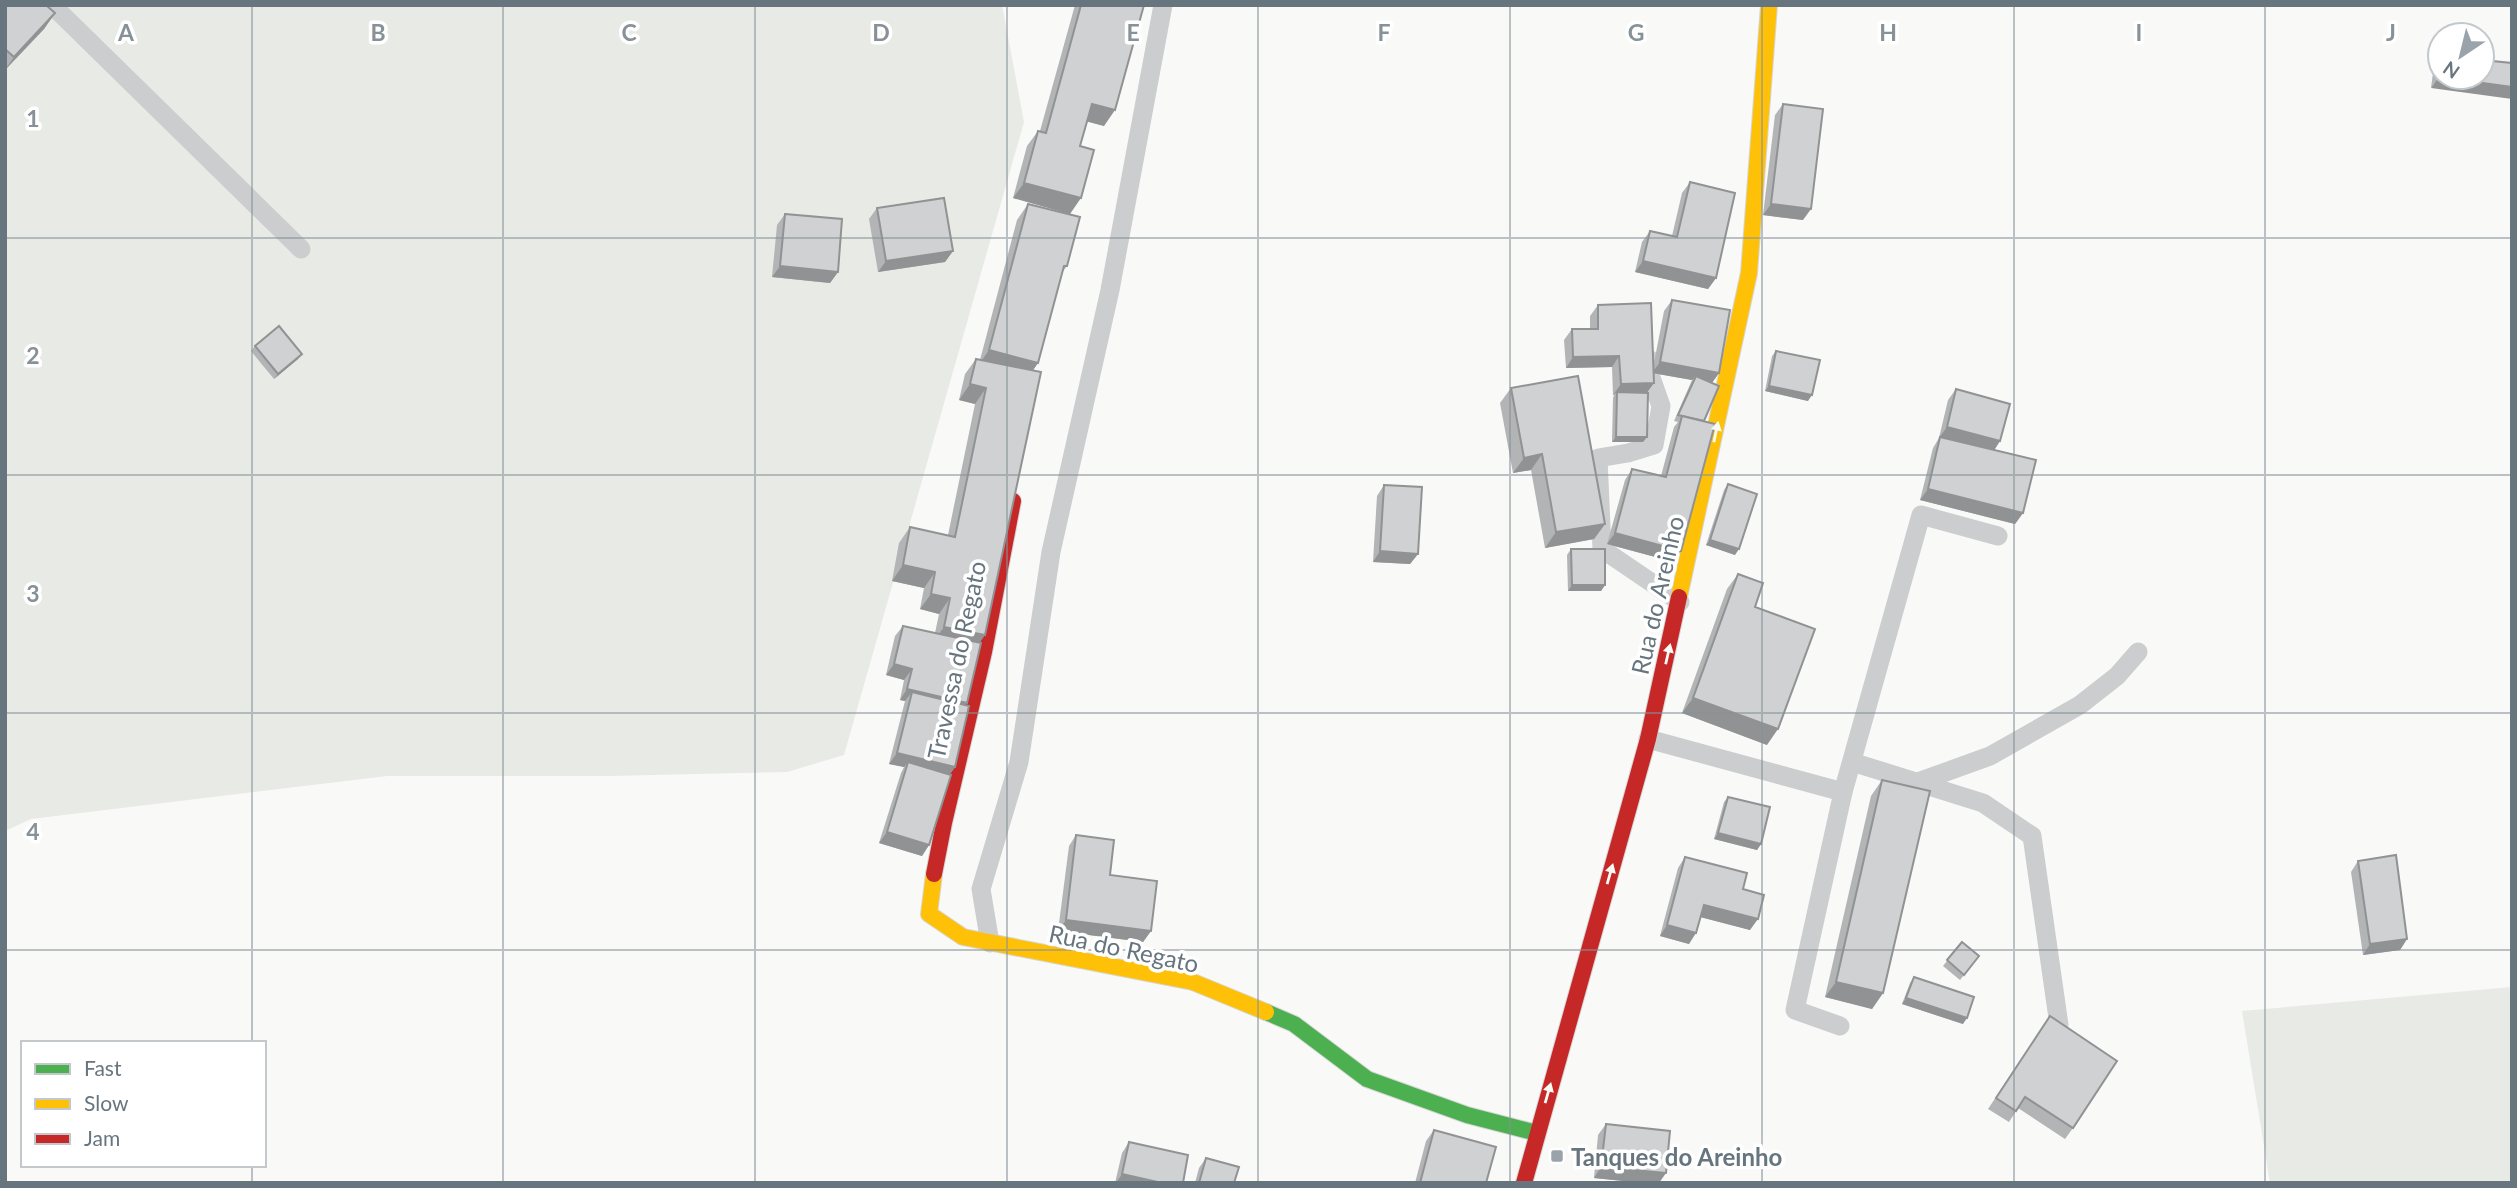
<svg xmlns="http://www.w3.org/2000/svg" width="2517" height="1188" viewBox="0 0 2517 1188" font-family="Lato,sans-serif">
  <rect width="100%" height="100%" fill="#f9f9f8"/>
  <g fill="#e8eae6">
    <polygon points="5,5 1002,5 1024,122 844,755 787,772 608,776 387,776 31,819 5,831"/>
    <polygon points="2512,987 2512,1183 2270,1183 2242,1011"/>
  </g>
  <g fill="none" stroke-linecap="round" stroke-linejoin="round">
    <defs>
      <polyline id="fast" points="1266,1012 1294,1024 1367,1079 1467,1115 1537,1133"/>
      <g id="slow">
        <polyline points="1679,597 1749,273 1769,5"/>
        <polyline points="934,874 929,914 963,937 1193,982 1266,1012"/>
      </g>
      <g id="jam">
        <polyline points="934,874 944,823 984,652 1013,501"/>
        <polyline points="1524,1183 1648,739 1679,597"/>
      </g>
    </defs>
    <use href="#fast" stroke="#d5d6d6" stroke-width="18"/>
    <use href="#slow" stroke="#d5d6d6" stroke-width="18"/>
    <use href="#jam" stroke="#d5d6d6" stroke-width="18"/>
    <g stroke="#cbcdce" stroke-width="19">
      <polyline points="52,5 301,249"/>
      <polyline points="1649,359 1649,372 1661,406 1654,445 1628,453 1598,458 1602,549 1680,602"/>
      <polyline points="1648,739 1843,792"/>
      <polyline points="1852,762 1983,803 2032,836 2059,1025"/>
      <polyline points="1918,782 1990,756 2080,705 2117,676 2138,652"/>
      <polyline points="990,943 981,889 1019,762 1051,552 1110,290 1163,5"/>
      <polyline points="1840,1026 1795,1010 1843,792 1921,515 1998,536"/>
    </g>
    <use href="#fast" stroke="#4caf50" stroke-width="16"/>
    <use href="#slow" stroke="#ffc107" stroke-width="16"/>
    <use href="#jam" stroke="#c62828" stroke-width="16"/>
  </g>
  <g fill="#b2b4b5">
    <polygon points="5,5 55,13 44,29 5,70"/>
    <polygon points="1075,5 1144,5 1104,126 1087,121 1080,146 1070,214 1013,198 1027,146 1038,131 1040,131"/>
    <polygon points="2440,57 2440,77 2431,88 2434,65"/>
    <polygon points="1783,104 1803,220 1763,215 1775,115"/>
    <polygon points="1690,182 1716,278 1708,289 1635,272 1642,242 1650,231 1672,236 1682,193"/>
    <polygon points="1028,204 1067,266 1061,274 1038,363 1032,371 980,643 965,705 955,767 950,774 929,845 922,856 879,843 901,773 904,767 889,764 905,701 900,700 904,680 886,675 895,636 903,626 935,633 939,614 920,609 924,588 892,581 899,543 910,527 948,535 975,404 959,400 965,374 976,359 980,360 1017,220"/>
    <polygon points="877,208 953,251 945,262 878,272 869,219"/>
    <polygon points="785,214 838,272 830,283 772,277 777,225"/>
    <polygon points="1672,300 1719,373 1712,383 1704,421 1681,551 1674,562 1607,544 1625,480 1632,469 1661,476 1674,427 1678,422 1674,421 1692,380 1653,373 1647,393 1647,437 1643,442 1612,442 1613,398 1614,395 1613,395 1612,367 1566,368 1564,340 1572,329 1590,329 1590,316 1598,305 1653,368 1664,311"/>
    <polygon points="255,346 298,359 274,379 251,351"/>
    <polygon points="1776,351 1808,401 1765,391 1772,356"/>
    <polygon points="1511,388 1605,524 1594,539 1545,548 1531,470 1513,473 1500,403"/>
    <polygon points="1956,389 2000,441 1994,450 2023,513 2015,524 1920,500 1933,448 1939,438 1948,400"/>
    <polygon points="1728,484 1735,555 1706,545 1724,490"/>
    <polygon points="1384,485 1418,554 1410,564 1373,562 1377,496"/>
    <polygon points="1571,549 1605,585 1601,591 1568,591 1567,555"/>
    <polygon points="1738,574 1767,745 1682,713 1727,589"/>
    <polygon points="1882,780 1883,993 1872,1009 1825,997 1871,796"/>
    <polygon points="1728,797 1761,844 1757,850 1714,839 1724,802"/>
    <polygon points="1076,835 1110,875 1151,931 1143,942 1058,931 1069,846"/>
    <polygon points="1685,857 1743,889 1750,930 1701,917 1689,944 1660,936 1678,868"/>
    <polygon points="2358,861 2407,939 2400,950 2363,955 2351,872"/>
    <polygon points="1962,942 1979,956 1960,980 1943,966"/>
    <polygon points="1914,977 1963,1024 1902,1004 1910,983"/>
    <polygon points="2050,1016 2073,1128 2065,1139 2018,1108 2009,1122 1988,1109"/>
    <polygon points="1606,1124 1659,1183 1643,1183 1594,1178 1598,1135"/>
    <polygon points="1434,1130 1486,1183 1415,1183 1426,1141"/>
    <polygon points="1129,1142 1183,1183 1115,1183 1122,1153"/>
    <polygon points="1206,1158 1234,1183 1195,1183 1199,1168"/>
  </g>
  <g fill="#919293">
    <polygon points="55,13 44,29 5,70 14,57"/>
    <polygon points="2439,77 2512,87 2512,99 2431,88"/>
    <polygon points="1092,104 1115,110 1104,126 1081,120"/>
    <polygon points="1024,183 1081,198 1070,214 1013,198"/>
    <polygon points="1771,204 1811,209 1803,220 1763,215"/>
    <polygon points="953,251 945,262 878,272 886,261"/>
    <polygon points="1643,261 1716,278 1708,289 1635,272"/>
    <polygon points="780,266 838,272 830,283 772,277"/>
    <polygon points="989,350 1038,363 1027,379 978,366"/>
    <polygon points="302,354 298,359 274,379 278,374"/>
    <polygon points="1619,356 1612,367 1566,368 1573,357"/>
    <polygon points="1660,362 1719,373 1711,384 1696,376 1692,380 1652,373"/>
    <polygon points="1654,383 1646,394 1617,392 1613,395 1621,384"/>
    <polygon points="970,384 986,388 975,404 959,400"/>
    <polygon points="1769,386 1812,395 1808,401 1765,391"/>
    <polygon points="1947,427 2000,441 1993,452 1939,438"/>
    <polygon points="1616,437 1647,437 1643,442 1612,442"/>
    <polygon points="1542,454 1531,470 1513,473 1524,458"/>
    <polygon points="1928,489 2023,513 2015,524 1920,500"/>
    <polygon points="1605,524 1594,539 1545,548 1556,532"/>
    <polygon points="1615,533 1681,551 1674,562 1607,544"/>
    <polygon points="1710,540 1739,549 1735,555 1706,545"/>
    <polygon points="1380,551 1418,554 1410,564 1373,562"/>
    <polygon points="903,565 935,572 924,588 892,581"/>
    <polygon points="1572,585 1605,585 1601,591 1568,591"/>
    <polygon points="931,594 950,598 939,614 920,609"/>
    <polygon points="944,627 985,635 974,651 933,642"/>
    <polygon points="894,664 912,669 904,680 886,675"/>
    <polygon points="907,689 967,703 959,714 912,692 905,701 900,700"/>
    <polygon points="1693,698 1778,729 1767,745 1682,713"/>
    <polygon points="897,753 955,767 947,778 908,762 904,767 889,764"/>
    <polygon points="887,832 929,845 922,856 879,843"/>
    <polygon points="1718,833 1761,844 1757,850 1714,839"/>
    <polygon points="1704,905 1758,919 1750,930 1696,916"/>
    <polygon points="1066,920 1151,931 1143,942 1058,931"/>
    <polygon points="1667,925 1696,933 1689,944 1660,936"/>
    <polygon points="2407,939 2400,950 2363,955 2370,944"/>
    <polygon points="1836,982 1883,993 1872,1009 1825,997"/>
    <polygon points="1906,998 1967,1018 1963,1024 1902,1004"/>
    <polygon points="1601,1167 1666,1173 1659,1183 1643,1183 1594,1178"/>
    <polygon points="1122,1174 1162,1183 1116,1183"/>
  </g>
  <g fill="#cfd1d2" stroke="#919293" stroke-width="2">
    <polygon points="5,5 46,5 55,13 14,57 5,49"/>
    <polygon points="1081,5 1144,5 1115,110 1092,104 1080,146 1094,150 1081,198 1024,183 1038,131 1046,133"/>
    <polygon points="2482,60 2512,63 2512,87 2439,77 2440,68 2440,77 2482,77"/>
    <polygon points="1783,104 1823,109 1811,209 1771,204"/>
    <polygon points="1690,182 1735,193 1716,278 1643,261 1650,231 1677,237"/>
    <polygon points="944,198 953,251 886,261 877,208"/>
    <polygon points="1028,204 1080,217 1067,266 1064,266 1038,363 989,350"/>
    <polygon points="785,214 842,219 838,272 780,266"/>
    <polygon points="1672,300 1730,310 1719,373 1660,362"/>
    <polygon points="1651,303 1654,383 1621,384 1619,356 1573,357 1572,329 1598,329 1598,305"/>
    <polygon points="279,326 302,354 278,374 255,346"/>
    <polygon points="1776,351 1820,360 1812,395 1769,386"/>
    <polygon points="976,359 1041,372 985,635 944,627 950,598 931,594 935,572 903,565 910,527 955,537 986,388 970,384"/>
    <polygon points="1578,376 1605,524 1556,532 1542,454 1524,458 1511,388"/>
    <polygon points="1696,376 1719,386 1704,421 1678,415"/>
    <polygon points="1956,389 2010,404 2000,441 1947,427"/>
    <polygon points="1617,392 1648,393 1647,437 1616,437"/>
    <polygon points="1682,416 1715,424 1681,551 1615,533 1632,469 1666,477"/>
    <polygon points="1940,437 2036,460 2023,513 1928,489"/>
    <polygon points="1728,484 1757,494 1739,549 1710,540"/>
    <polygon points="1384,485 1422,487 1418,554 1380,551"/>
    <polygon points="1571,549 1605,549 1605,585 1572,585"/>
    <polygon points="1738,574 1763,583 1755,607 1815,629 1778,729 1693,698"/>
    <polygon points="903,626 981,643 967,703 907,689 912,669 894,664"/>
    <polygon points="912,692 969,706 955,767 897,753"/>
    <polygon points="908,762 951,775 929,845 887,832"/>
    <polygon points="1882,780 1930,791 1883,993 1836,982"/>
    <polygon points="1728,797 1770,807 1761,844 1718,833"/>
    <polygon points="1076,835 1114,840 1110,875 1157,881 1151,931 1066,920"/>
    <polygon points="2396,855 2407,939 2370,944 2358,861"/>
    <polygon points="1685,857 1747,873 1743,889 1764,895 1758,919 1704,905 1696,933 1667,925"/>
    <polygon points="1962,942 1979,956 1964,975 1947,960"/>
    <polygon points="1914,977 1974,997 1967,1018 1906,998"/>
    <polygon points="2050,1016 2117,1061 2073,1128 2025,1097 2016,1111 1996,1098"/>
    <polygon points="1606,1124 1670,1131 1666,1173 1601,1167"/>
    <polygon points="1434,1130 1496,1147 1486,1183 1420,1183"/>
    <polygon points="1129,1142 1188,1155 1183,1183 1162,1183 1122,1174"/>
    <polygon points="1206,1158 1239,1167 1234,1183 1199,1183"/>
  </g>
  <defs><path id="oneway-solid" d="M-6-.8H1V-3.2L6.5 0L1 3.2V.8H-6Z" transform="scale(1.75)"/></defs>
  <g fill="#f6fbf6">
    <use href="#oneway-solid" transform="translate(1716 432) rotate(-78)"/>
    <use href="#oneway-solid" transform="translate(1668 654) rotate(-77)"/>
    <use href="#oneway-solid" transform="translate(1610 874) rotate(-74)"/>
    <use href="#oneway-solid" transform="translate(1548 1093) rotate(-74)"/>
  </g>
  <path fill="none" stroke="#869198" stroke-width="2" stroke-opacity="0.55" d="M252,5V1043M503,5V1183M755,5V1183M1007,5V1183M1258,5V1183M1510,5V1183M1762,5V1183M2014,5V1183M2265,5V1183M5,238H2512M5,475H2512M5,713H2512M5,950H2512M252,1165V1183"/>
  <rect fill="#9aa3a9" stroke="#fff" stroke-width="2.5" x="1550" y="1149" width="14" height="14" rx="3.5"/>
  <g text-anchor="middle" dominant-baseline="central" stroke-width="7" stroke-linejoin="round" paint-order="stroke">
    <g font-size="24" fill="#67757f" stroke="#fff">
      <text transform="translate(1657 595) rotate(-77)">Rua do Areinho</text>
      <text transform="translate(956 660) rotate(-78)">Travessa do Regato</text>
      <text transform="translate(1124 948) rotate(12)">Rua do Regato</text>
    </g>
    <g font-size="24" font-weight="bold" fill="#67757f" stroke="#fff" text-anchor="start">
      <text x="1571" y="1156">Tanques do Areinho</text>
    </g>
  </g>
  <g font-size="23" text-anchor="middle" font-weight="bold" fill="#869198" stroke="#fff" stroke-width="7" stroke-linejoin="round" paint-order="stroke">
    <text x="126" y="41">A</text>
    <text x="378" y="41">B</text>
    <text x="629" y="41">C</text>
    <text x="881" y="41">D</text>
    <text x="1133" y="41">E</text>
    <text x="1384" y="41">F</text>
    <text x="1636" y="41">G</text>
    <text x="1888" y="41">H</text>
    <text x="2139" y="41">I</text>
    <text x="2391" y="41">J</text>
    <text x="33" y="127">1</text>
    <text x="33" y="364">2</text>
    <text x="33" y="602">3</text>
    <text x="33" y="840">4</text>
  </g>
  <rect width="2517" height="1188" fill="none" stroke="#67757f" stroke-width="14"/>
  <rect x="21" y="1041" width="245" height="126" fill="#ffffff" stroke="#c2c8cc" stroke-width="2"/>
  <rect x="35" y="1064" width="35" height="10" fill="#4caf50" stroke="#c2c8cc" stroke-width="2"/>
  <text x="84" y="1076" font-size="21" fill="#67757f">Fast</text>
  <rect x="35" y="1099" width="35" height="10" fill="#ffc107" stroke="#c2c8cc" stroke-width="2"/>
  <text x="84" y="1111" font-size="21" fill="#67757f">Slow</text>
  <rect x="35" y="1134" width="35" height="10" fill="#c62828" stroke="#c2c8cc" stroke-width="2"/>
  <text x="84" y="1146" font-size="21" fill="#67757f">Jam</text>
  <g transform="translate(2461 56) rotate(215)"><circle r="33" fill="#ffffff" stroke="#c2c8cc" stroke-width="2"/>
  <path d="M0-5L12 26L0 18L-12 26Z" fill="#9aa3a9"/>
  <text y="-10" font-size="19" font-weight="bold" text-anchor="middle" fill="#67757f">N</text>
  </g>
</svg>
